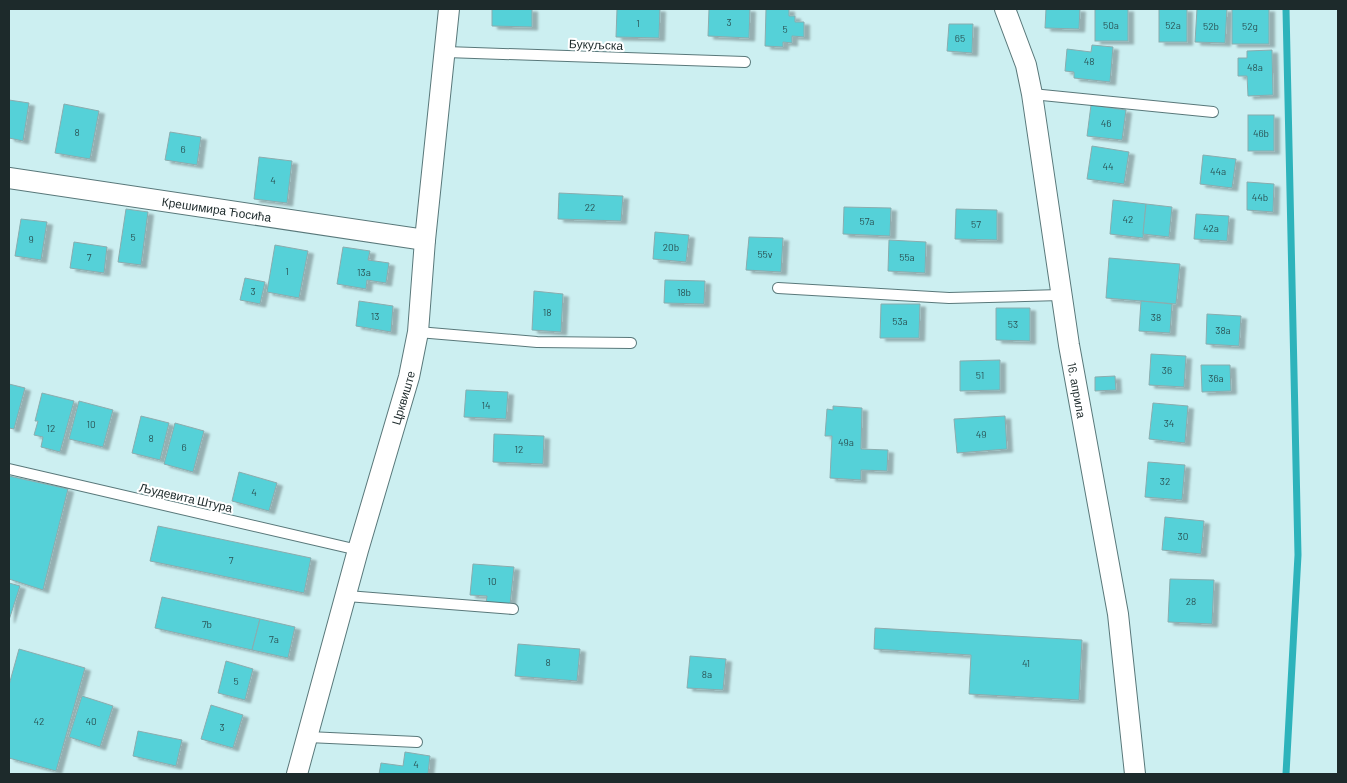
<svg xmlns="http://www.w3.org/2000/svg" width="1347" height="783" viewBox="0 0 1347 783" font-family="Barlow,sans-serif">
  <defs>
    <filter id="shadow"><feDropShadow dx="5.5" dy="3" stdDeviation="1" flood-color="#0004"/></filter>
  </defs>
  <rect width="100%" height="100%" fill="#cceff1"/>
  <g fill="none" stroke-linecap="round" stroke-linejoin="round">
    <polyline stroke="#2db3bb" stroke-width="7" points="1286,774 1298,555 1286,9"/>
  </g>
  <g fill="#54d1d8" stroke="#8bacae" filter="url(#shadow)">
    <polygon points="492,9 532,9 532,27 492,26"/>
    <polygon points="617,9 660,9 659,38 616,37"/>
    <polygon points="709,9 750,9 749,38 708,36"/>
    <polygon points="766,9 789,9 789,16 795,16 795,22 804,22 804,37 792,36 792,43 783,42 783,47 765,46"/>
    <polygon points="1046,9 1080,9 1079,29 1045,28"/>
    <rect x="1095" y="9" width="33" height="32"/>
    <rect x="1159" y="9" width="28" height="33"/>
    <polygon points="1197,9 1227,9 1225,43 1195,42"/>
    <rect x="1232" y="9" width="37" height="35"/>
    <polygon points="949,24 973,24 972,53 947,51"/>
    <polygon points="1092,45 1113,47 1110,82 1074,78 1074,72 1065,71 1067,49 1091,52"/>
    <polygon points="1272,50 1273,95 1248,96 1247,76 1238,76 1238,58 1247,58 1247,51"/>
    <polygon points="9,100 29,103 23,141 9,138"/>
    <polygon points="64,104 99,111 90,159 55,153"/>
    <polygon points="1091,105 1126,110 1122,140 1087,136"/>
    <rect x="1248" y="115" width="26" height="36"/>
    <polygon points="170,132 201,137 197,165 165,160"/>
    <polygon points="1092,146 1129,152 1124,184 1087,179"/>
    <polygon points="1203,155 1236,159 1232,188 1200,184"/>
    <polygon points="259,157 292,161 287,203 254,199"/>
    <polygon points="1247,182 1274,184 1273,212 1247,210"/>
    <polygon points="559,193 623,196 621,221 558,219"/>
    <polygon points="1113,200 1146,204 1143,238 1110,234"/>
    <polygon points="1146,204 1172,207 1169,237 1143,234"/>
    <polygon points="844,207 891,208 890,236 843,234"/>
    <polygon points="126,209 148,212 141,265 118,262"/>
    <polygon points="956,209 997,210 997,240 955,239"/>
    <polygon points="1196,214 1229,216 1227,241 1194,239"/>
    <polygon points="21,219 47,222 41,260 15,256"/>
    <polygon points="655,232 689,235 686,262 653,259"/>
    <polygon points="749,237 783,238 781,272 746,270"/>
    <polygon points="889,240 926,242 925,273 888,271"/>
    <polygon points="74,242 107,247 104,273 70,268"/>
    <polygon points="275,245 308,251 299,298 267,292"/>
    <polygon points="343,247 370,251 368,260 389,263 386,283 367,280 366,289 337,284"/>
    <polygon points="1109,258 1180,264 1176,304 1106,298"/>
    <polygon points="245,278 265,282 260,304 240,300"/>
    <polygon points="665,280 705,281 704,304 664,303"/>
    <polygon points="534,291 563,294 561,332 532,330"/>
    <polygon points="359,301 393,306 391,332 356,326"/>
    <polygon points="1141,301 1172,304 1170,333 1139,331"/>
    <polygon points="881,304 920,304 919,338 880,338"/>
    <polygon points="996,308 1030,308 1030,341 996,340"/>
    <polygon points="1207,314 1241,316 1239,346 1206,344"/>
    <polygon points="1151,354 1186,356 1184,387 1149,385"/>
    <polygon points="1000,360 1000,390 960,391 960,361"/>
    <polygon points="1201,365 1230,365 1231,391 1202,392"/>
    <polygon points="1115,376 1116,390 1095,391 1095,377"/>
    <polygon points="9,384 25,388 14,429 9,428"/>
    <polygon points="466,390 508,392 506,419 464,417"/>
    <polygon points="42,393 74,401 60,452 41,447 43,437 34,435 38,421 35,421"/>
    <polygon points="79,401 113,410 103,447 69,439"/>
    <polygon points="1153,403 1188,406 1185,443 1149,439"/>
    <polygon points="833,406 862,408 861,449 888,450 887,471 861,470 861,480 830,478 832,436 825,436 827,409 833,410"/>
    <polygon points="141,416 169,423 160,460 132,453"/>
    <polygon points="1005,416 1007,449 957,453 954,419"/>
    <polygon points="175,423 204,431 193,472 164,464"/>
    <polygon points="494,434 544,436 543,464 493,462"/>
    <polygon points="1148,462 1185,465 1182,500 1145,497"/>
    <polygon points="239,472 277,483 269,511 232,501"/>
    <polygon points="9,476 68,489 43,590 9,579"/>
    <polygon points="1165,517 1204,521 1201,554 1162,550"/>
    <polygon points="158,526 311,558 304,593 150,561"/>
    <polygon points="473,564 514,567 510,605 486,603 487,596 470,595"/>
    <polygon points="1170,579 1214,580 1212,624 1168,622"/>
    <polygon points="9,583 20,586 9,620"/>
    <polygon points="162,597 260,619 252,650 155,628"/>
    <polygon points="260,619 295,627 288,658 252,650"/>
    <polygon points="875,628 1082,640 1079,700 969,694 971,655 874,649"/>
    <polygon points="518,644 580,649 577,681 515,676"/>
    <polygon points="19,649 85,668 56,771 9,758 9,685"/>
    <polygon points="690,656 726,659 723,690 687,688"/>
    <polygon points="226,661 253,669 245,700 218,693"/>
    <polygon points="82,696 113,706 100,747 69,737"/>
    <polygon points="211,705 243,715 233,748 201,739"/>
    <polygon points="138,731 182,740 176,766 133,756"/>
    <polygon points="405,752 430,756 428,774 379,774 381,763 403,766"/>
  </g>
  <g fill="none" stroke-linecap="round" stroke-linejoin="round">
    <defs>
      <g id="lane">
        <polyline points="446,52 745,62"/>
        <polyline points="1032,94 1213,112"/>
        <polyline points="778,288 949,298 1061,295"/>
        <polyline points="418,332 537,342 631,343"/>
        <polyline points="9,469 358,550"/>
        <polyline points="347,596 513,609"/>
        <polyline points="308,737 417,742"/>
      </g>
      <g id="street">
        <path id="s1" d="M1005,9L1026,65L1032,94L1069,345L1118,614L1135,774"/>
        <path id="s2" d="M9,178L425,240"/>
        <path id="s3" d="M297,774L358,550L409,377L418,332L425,240L449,9"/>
      </g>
    </defs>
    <use href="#lane" stroke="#59787a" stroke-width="12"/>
    <use href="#street" stroke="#59787a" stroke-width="22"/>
    <use href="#lane" stroke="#fff" stroke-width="10"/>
    <use href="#street" stroke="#fff" stroke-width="20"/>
  </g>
  <g text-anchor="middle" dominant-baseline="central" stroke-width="4" stroke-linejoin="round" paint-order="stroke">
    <g font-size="10" fill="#2b5456">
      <text x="729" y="22">3</text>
      <text x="638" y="23">1</text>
      <text x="1111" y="25">50a</text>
      <text x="1173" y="25">52a</text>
      <text x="1211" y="26">52b</text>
      <text x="1250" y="26">52g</text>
      <text x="785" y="29">5</text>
      <text x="960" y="38">65</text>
      <text x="1089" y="61">48</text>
      <text x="1255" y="67">48a</text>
      <text x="1106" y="123">46</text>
      <text x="77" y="132">8</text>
      <text x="1261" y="133">46b</text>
      <text x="183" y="149">6</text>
      <text x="1108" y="166">44</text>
      <text x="1218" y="171">44a</text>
      <text x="273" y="180">4</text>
      <text x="1260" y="197">44b</text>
      <text x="590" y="207">22</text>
      <text x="1128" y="219">42</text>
      <text x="867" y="221">57a</text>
      <text x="976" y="224">57</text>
      <text x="1211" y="228">42a</text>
      <text x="133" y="237">5</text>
      <text x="31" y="239">9</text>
      <text x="671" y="247">20b</text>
      <text x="765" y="254">55v</text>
      <text x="89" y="257">7</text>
      <text x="907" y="257">55a</text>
      <text x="287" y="271">1</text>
      <text x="364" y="272">13a</text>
      <text x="253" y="291">3</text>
      <text x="684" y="292">18b</text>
      <text x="547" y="312">18</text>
      <text x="375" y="316">13</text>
      <text x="1156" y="317">38</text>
      <text x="900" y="321">53a</text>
      <text x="1013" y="324">53</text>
      <text x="1223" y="330">38a</text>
      <text x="1167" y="370">36</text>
      <text x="980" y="375">51</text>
      <text x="1216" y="378">36a</text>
      <text x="486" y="405">14</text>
      <text x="1169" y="423">34</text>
      <text x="91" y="424">10</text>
      <text x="51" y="428">12</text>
      <text x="981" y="434">49</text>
      <text x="151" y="438">8</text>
      <text x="846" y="442">49a</text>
      <text x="184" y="447">6</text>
      <text x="519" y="449">12</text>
      <text x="1165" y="481">32</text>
      <text x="254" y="492">4</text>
      <text x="1183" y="536">30</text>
      <text x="231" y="560">7</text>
      <text x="492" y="581">10</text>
      <text x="1191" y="601">28</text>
      <text x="207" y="624">7b</text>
      <text x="274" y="639">7a</text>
      <text x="548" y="662">8</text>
      <text x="1026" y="663">41</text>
      <text x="707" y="674">8a</text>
      <text x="236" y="681">5</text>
      <text x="39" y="721">42</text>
      <text x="91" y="721">40</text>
      <text x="222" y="727">3</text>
      <text x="416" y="764">4</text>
    </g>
    <g font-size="12" fill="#1d2a2b" stroke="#fff">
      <text transform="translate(596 44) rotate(2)">Букуљска</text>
      <text stroke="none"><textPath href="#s2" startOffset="210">Крешимира Ћосића</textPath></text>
      <text stroke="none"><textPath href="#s1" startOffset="389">16. априла</textPath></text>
      <text stroke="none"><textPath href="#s3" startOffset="391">Црквиште</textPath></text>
      <text transform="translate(186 497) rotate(13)">Људевита Штура</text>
    </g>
  </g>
  <rect width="1347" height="783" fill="none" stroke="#1d2a2b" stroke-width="20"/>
</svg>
